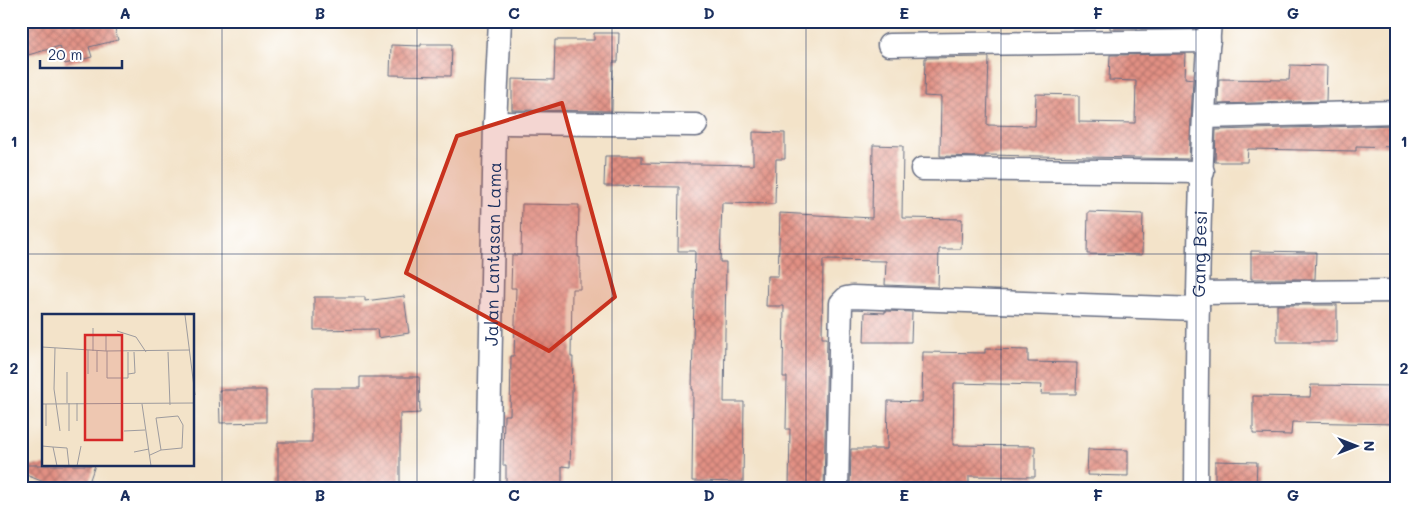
<svg xmlns="http://www.w3.org/2000/svg" width="1418" height="509" viewBox="0 0 1418 509" font-family="Mali,sans-serif">
  <defs>
    <pattern id="building-cross-hatch" width="8" height="8" patternUnits="userSpaceOnUse" patternTransform="scale(1.25)"><rect width="8" height="8" fill="#e29083"/><path d="M0 0l8 8M0 8l8-8" fill="none" stroke="#b6766e"/></pattern>
  </defs>
  <rect width="100%" height="100%" fill="#fff"/>
  <filter id="ink" filterUnits="userSpaceOnUse"><feTurbulence type="fractalNoise" baseFrequency=".02" numOctaves="2"/><feDisplacementMap in="SourceGraphic" scale="10" xChannelSelector="R" yChannelSelector="G"/><feConvolveMatrix kernelMatrix="1 2 1 2 8 2 1 2 1" color-interpolation-filters="sRGB"/></filter>
  <filter id="wash" filterUnits="userSpaceOnUse"><feTurbulence type="fractalNoise" baseFrequency=".0096" numOctaves="4" result="noise"/><feDisplacementMap in="SourceGraphic" scale="20" xChannelSelector="R" yChannelSelector="G"/><feGaussianBlur stdDeviation="1.12" result="paint"/><feColorMatrix in="noise" values="0 0 0 0 0 0 0 0 0 0 0 0 0 0 0 0 0 1.4 0 .05"/><feComposite in="paint" operator="in"/></filter>
  <g filter="url(#wash)">
    <rect width="100%" height="100%" fill="#f3e3c9"/>
    <g id="blocks">
      <g fill="url(#building-cross-hatch)">
        <polygon points="21,21 113,21 118,40 89,47 92,57 65,64 60,46 21,57"/>
        <polygon points="1110,21 1164,21 1164,28 1110,29"/>
        <polygon points="594,33 619,33 618,62 613,62 612,111 512,110 512,79 554,80 555,40 594,40"/>
        <polygon points="421,44 452,44 451,76 390,75 391,45 421,46"/>
        <polygon points="1186,54 1185,78 1193,79 1189,159 985,155 985,157 940,156 941,97 924,96 925,58 989,57 987,125 1035,126 1036,94 1079,95 1079,122 1135,123 1136,81 1109,80 1110,55"/>
        <polygon points="1290,65 1327,66 1326,101 1218,104 1219,79 1289,80"/>
        <polygon points="1397,125 1397,147 1356,146 1356,151 1248,149 1247,162 1215,162 1216,130"/>
        <polygon points="753,132 785,133 785,159 776,159 775,204 722,203 720,262 726,262 724,402 744,402 743,482 692,481 693,389 692,389 695,251 678,251 679,187 604,186 605,156 642,156 642,163 753,165"/>
        <polygon points="873,145 903,146 902,218 962,219 961,249 939,249 938,287 885,285 886,261 823,260 822,338 827,338 824,488 789,488 790,429 786,429 787,377 783,377 784,306 766,306 767,276 778,276 780,213 872,218"/>
        <polygon points="522,204 579,205 578,257 580,257 580,289 572,289 571,357 573,357 570,467 562,466 562,488 506,488 506,465 503,465 504,415 510,415 511,356 514,356 516,288 511,288 512,255 521,255"/>
        <polygon points="1088,212 1143,214 1142,255 1087,254"/>
        <polygon points="1251,251 1316,252 1315,279 1251,279"/>
        <polygon points="404,296 409,333 378,338 377,329 314,330 314,297 365,297 365,301"/>
        <rect x="1277" y="305" width="60" height="37"/>
        <polygon points="885,311 912,312 911,342 864,342 865,312 885,313"/>
        <polygon points="985,349 1028,350 1028,362 1077,363 1076,394 1041,394 1042,385 954,383 953,445 1035,446 1035,477 969,476 969,484 931,484 931,488 850,488 851,449 887,449 888,401 922,402 923,352 985,353"/>
        <polygon points="360,377 419,377 420,413 400,414 400,488 278,488 278,442 312,442 312,388 360,388"/>
        <polygon points="1311,385 1397,386 1397,424 1292,422 1291,435 1253,434 1253,396 1310,397"/>
        <polygon points="219,390 266,390 266,422 220,423"/>
        <polygon points="1088,449 1128,450 1128,476 1087,475"/>
        <polygon points="1215,461 1257,462 1256,488 1215,488"/>
        <polygon points="21,465 95,465 87,488 59,488 21,473"/>
      </g>
    </g>
  </g>
  <g filter="url(#ink)">
    <use href="#blocks" fill-opacity="0" stroke="#676e83" stroke-width="1"/>
    <g fill="none" stroke-linecap="round" stroke-linejoin="round">
      <defs>
        <g id="minor">
          <polyline points="889,45 1209,41"/>
          <polyline points="1204,117 1397,112"/>
          <polyline points="495,123 696,125"/>
          <polyline points="922,169 1203,172"/>
          <polyline points="1198,293 1397,291"/>
          <path id="s1" d="M488,488L495,123L500,21"/>
          <polyline points="837,488 841,303 846,298 852,297 1198,309"/>
          <path id="s2" d="M1196,488C1197,332 1198,176 1210,21"/>
        </g>
      </defs>
      <use href="#minor" stroke="#676e83" stroke-width="25"/>
      <use href="#minor" stroke="#fff" stroke-width="22"/>
    </g>
  </g>
  <path fill="#c8321e" fill-opacity="0.2" stroke="#c8321e" stroke-width="4" stroke-linejoin="round" d="M562,103L615,297L549,351L406,273L457,136Z"/>
  <path fill="none" stroke="#1b2f5e" stroke-width="1" stroke-opacity="0.55" d="M222,21V488M417,21V488M612,21V488M806,21V488M1001,21V488M1196,21V488M21,254H1397"/>
  <g text-anchor="middle" dominant-baseline="central" stroke-width="5" stroke-linejoin="round" paint-order="stroke">
    <g font-size="18" fill="#1b2f5e" stroke="#fff">
      <text stroke="none"><textPath href="#s1" startOffset="234">Jalan Lantasan Lama</textPath></text>
      <text stroke="none"><textPath href="#s2" startOffset="234">Gang Besi</textPath></text>
    </g>
  </g>
  <g transform="translate(42 314)">
    <rect width="152" height="152" fill="#f3e3c9"/>
    <path fill="none" stroke="#9d9b9e" stroke-width="1" d="M143,1L153,81M51,14V37M75,17L94,23L104,38M64,21V37M0,33L64,37L148,36M13,34L12,75L18,117M46,36V60M65,37V64H86V38M126,38L128,91M25,58V89M55,58V37M86,60L93,59L92,38M35,89V107M0,90L153,89M4,90V112M100,90L109,152M27,117V89M82,117L103,116M0,132L11,133L15,152M11,133L25,134L27,152M92,138L107,135M108,141L119,136L140,134L141,111L136,102L114,104L119,136M35,152L39,132"/>
    <path fill="#d62828" fill-opacity="0.15" stroke="#d62828" stroke-width="2.5" d="M43,21H80V126H43Z"/>
    <rect width="152" height="152" fill="none" stroke="#1b2f5e" stroke-width="2.5"/>
  </g>
  <rect width="1418" height="509" fill="none" stroke="#fff" stroke-width="55"/>
  <g transform="translate(1356 446) rotate(90)" stroke="#ffffff" stroke-width="4" paint-order="stroke">
  <path d="M0-4L9 19L0 12L-9 19Z" fill="#1b2f5e"/>
  <text y="-8" font-size="14" font-weight="bold" text-anchor="middle" fill="#1b2f5e">N</text>
  </g>
  <path d="M40 60v8h82v-8" fill="none" stroke="#1b2f5e" stroke-width="2.5"/>
  <text x="48" y="60" font-size="15" fill="#1b2f5e" stroke="#ffffff" stroke-width="4" paint-order="stroke">20 m</text>
  <rect x="28" y="28" width="1362" height="454" fill="none" stroke="#1b2f5e" stroke-width="2"/>
  <g font-size="16" text-anchor="middle" font-weight="bold" fill="#1b2f5e">
    <text x="125" y="19">A</text>
    <text x="320" y="19">B</text>
    <text x="514" y="19">C</text>
    <text x="709" y="19">D</text>
    <text x="904" y="19">E</text>
    <text x="1098" y="19">F</text>
    <text x="1293" y="19">G</text>
    <text x="14" y="147">1</text>
    <text x="1404" y="147">1</text>
    <text x="14" y="374">2</text>
    <text x="1404" y="374">2</text>
    <text x="125" y="501">A</text>
    <text x="320" y="501">B</text>
    <text x="514" y="501">C</text>
    <text x="709" y="501">D</text>
    <text x="904" y="501">E</text>
    <text x="1098" y="501">F</text>
    <text x="1293" y="501">G</text>
  </g>
</svg>
